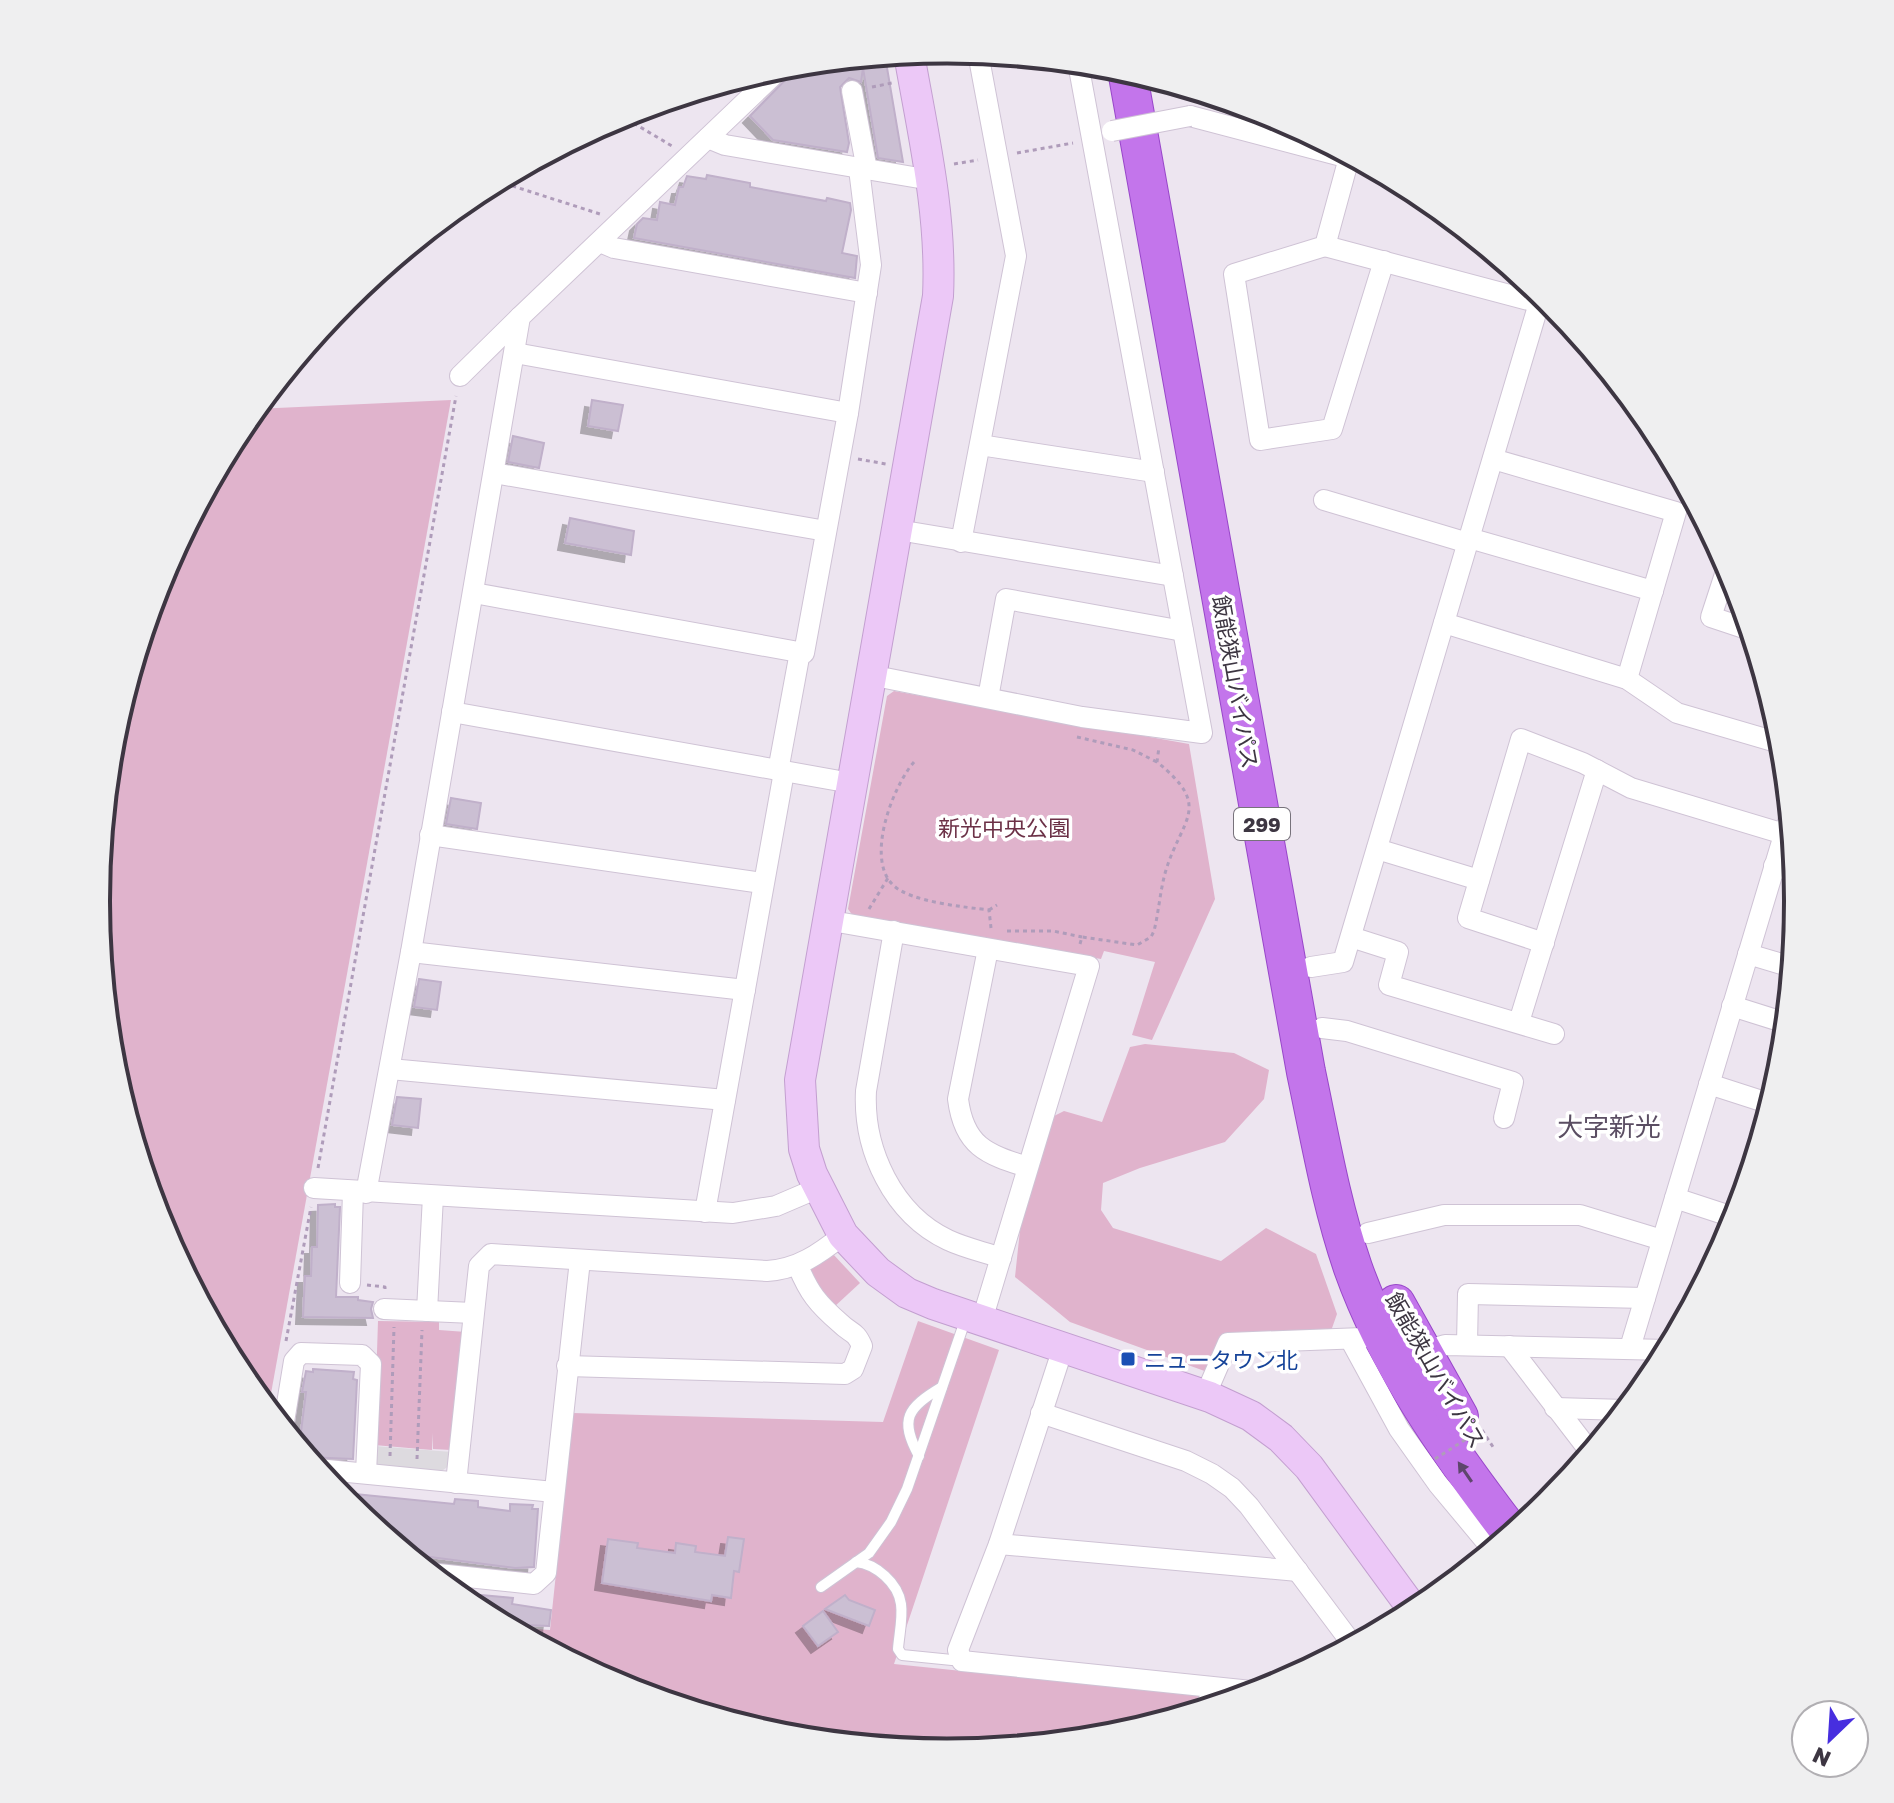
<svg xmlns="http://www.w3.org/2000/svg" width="1894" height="1803" viewBox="0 0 1894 1803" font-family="'Golos Text','Noto Sans JP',sans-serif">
  <defs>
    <filter id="shadow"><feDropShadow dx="-7" dy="7" stdDeviation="0" flood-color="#0004"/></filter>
  </defs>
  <rect width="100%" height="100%" fill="#ede5f0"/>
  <g fill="#e0b3cc">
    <polygon points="451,400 268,1410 239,1374 160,1227 112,1067 96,901 112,735 160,575 239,428 255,409"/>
    <polygon points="894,691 1189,744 1215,899 1152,1040 1132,1035 1155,962 1104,951 1101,959 853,916 848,909 887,696"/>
    <polygon points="1145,1044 1234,1053 1269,1070 1264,1099 1225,1142 1140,1168 1103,1183 1101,1210 1113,1228 1221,1261 1266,1228 1316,1254 1337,1314 1331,1331 1230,1333 1210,1373 1070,1322 1015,1277 1020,1230 1052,1117 1064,1111 1102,1122 1130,1047"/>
    <polygon points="832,1253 860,1283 834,1307 809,1275 812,1267"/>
    <polygon points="378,1321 439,1322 439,1330 466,1332 451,1450 433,1449 433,1433 432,1450 374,1445"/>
    <polygon points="918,1321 999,1350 894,1664 1237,1699 1113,1737 947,1753 780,1737 621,1688 506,1627 550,1630 573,1413 883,1422"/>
    <polygon points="1476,1552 1483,1558 1430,1601 1426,1595"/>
  </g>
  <polygon fill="#dddadf" points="374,1446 452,1452 450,1465 439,1473 379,1468 374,1462"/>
  <g fill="#cbbfd3" stroke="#c0b0ca" stroke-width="2" filter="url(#shadow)">
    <polygon points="885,56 903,162 878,158 863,68 861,82 849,78 840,87 849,143 847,152 773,140 750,116 799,66"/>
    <polygon points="707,175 750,183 750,187 826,201 827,198 850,203 851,210 842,253 857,256 855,278 634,238 637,224 643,218 657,220 660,202 675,205 679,187 683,187 687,176 706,179"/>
    <polygon points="592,400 623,405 618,431 588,426"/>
    <polygon points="513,436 544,443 539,468 508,462"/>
    <polygon points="570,518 634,531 631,555 565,543"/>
    <polygon points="451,798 481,803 477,829 446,824"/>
    <polygon points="419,979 441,982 437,1010 414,1007"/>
    <polygon points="397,1097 421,1099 418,1128 392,1125"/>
    <polygon points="335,1204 335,1207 340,1207 336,1297 358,1297 358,1300 373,1302 371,1309 373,1318 303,1317 305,1276 311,1276 312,1247 317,1247 318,1205"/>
    <polygon points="313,1369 354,1372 353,1379 357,1380 353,1459 306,1457 299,1448 306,1392 302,1392 306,1371 313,1372"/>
    <polygon points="335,1492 454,1504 455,1499 478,1501 478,1507 510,1511 510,1504 533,1505 532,1509 538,1509 534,1567 515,1568 407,1554 345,1503"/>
    <polygon points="728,1537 744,1539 739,1572 734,1571 731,1598 712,1595 711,1601 602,1583 608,1539 638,1543 637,1548 675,1553 676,1543 696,1546 695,1552 725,1556"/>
    <polygon points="481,1595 513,1598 512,1604 551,1610 549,1626 500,1624 479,1612"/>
    <polygon points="845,1595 849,1600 875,1610 869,1626 825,1609"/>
    <polygon points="823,1611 838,1632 818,1646 803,1626"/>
  </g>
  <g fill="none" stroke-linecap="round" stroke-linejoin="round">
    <defs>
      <g id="lane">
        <path d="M919,1456C899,1419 907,1408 942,1387"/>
        <path d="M856,1562C876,1564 898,1583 901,1604C903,1618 899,1635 898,1649L902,1655L962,1661"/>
        <polyline points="821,1587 869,1553 891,1522 907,1489 966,1318"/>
      </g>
      <g id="street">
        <polyline points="852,91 867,170"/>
        <polyline points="1190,116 1357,160"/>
        <polyline points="708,138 725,145 931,180"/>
        <polyline points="1349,158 1325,246 1234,274 1260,440 1332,429 1384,261"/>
        <polyline points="600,242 614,248 867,293"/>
        <polyline points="1325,246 1555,307"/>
        <polyline points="515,353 848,413"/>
        <polyline points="460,376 520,317"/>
        <polyline points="980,445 1154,472"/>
        <polyline points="1493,459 1676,512 1627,679"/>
        <polyline points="494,473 826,531"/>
        <polyline points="1324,500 1468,543"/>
        <polyline points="898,530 1173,576"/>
        <polyline points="1469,538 1653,591"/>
        <polyline points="961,542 1016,256 978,53"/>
        <polyline points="1728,565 1711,617 1750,630"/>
        <polyline points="474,593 804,653 848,413 871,265 859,169"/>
        <polyline points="1444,623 1627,679 1677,713 1783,744"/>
        <polyline points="870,675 1082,717 1202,733 1078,63"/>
        <polyline points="988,698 1006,599 1183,631"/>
        <polyline points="452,712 851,783"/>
        <polyline points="778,771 800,652"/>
        <polyline points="430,835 762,883"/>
        <polyline points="1377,849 1479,880"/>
        <polyline points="1774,866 1796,872"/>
        <polyline points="826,920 1089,966 982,1320"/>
        <path d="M894,931L866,1091C863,1150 893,1214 948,1240C965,1248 984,1252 1001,1258"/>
        <polyline points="1351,937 1398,952 1389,985 1554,1034"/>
        <polyline points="1544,943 1468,918 1521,739 1583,763 1631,788 1784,834"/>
        <path d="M988,949L958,1099C964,1146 986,1154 1027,1167"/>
        <polyline points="411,952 745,990"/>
        <polyline points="1748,954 1792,967"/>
        <polyline points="1311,967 1343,962 1542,293"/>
        <polyline points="1732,1006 1786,1023"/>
        <polyline points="1519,1022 1597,770"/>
        <polyline points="1322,1028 1347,1031 1513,1082 1504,1118"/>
        <polyline points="390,1069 725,1100"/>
        <polyline points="1709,1084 1771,1104"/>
        <polyline points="314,1188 733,1213 776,1206 818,1188"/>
        <polyline points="366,1193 411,952 520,317 783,66"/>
        <polyline points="1675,1198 1736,1218"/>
        <polyline points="705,1212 784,772"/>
        <polyline points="1368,1233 1444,1215 1580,1215 1662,1240"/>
        <polyline points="350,1283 353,1192"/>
        <polyline points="384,1309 473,1313"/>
        <polyline points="427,1311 433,1196"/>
        <polyline points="1350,1339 1399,1429 1438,1484 1493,1550"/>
        <polyline points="1467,1345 1468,1294 1645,1298"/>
        <polyline points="1509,1346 1591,1453"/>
        <polyline points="1063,1348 999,1544 958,1650 962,1661 1261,1692"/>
        <polyline points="1630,1348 1790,815"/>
        <polyline points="1421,1352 1445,1345 1668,1350"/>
        <path d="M567,1366L845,1374L853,1369L862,1346C855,1330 851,1334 840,1323C818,1304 809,1293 798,1266"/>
        <polyline points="1205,1396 1228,1343 1363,1338"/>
        <polyline points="1555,1408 1626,1410"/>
        <polyline points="1041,1413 1186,1461 1212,1474 1232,1488 1249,1506 1353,1645"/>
        <polyline points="283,1428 294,1361 301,1353 362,1355 371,1364 366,1473"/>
        <polyline points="317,1469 554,1492"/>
        <path d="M456,1483L479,1266L491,1254L767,1271C798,1269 819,1254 843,1235"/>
        <polyline points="999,1544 1298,1571"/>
        <polyline points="429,1573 534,1584 546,1573 580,1260"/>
        <polyline points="1207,1703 1216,1705"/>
      </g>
      <path id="secondary" d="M909,54C923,134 942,214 938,296L800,1080L804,1149L812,1174L843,1235L878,1272L907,1293L933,1304L1210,1397L1251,1416L1281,1438L1309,1467L1415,1612"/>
      <g id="highway">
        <path d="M1127,70L1306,1072C1320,1138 1331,1204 1353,1268C1388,1366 1449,1452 1512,1534"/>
        <polyline points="1396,1304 1459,1417"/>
      </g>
    </defs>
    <use href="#lane" stroke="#cfc3d5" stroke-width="12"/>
    <use href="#street" stroke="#cfc3d5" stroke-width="22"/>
    <use href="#secondary" stroke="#c39fd0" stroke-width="32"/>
    <use href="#highway" stroke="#9847c9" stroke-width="40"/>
    <g stroke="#af9cba" stroke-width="3" stroke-dasharray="4 4" stroke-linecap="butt">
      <polyline points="872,87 892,83"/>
      <polyline points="620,115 672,146"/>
      <polyline points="1017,153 1073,143"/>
      <polyline points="954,164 978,160"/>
      <polyline points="497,181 600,214"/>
      <polyline points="858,459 886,464"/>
      <polyline points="1077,737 1133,750 1157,762"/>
      <path d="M914,762C893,786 865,858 893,885C910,902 965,907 989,910L991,928"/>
      <polyline points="869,909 888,878"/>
      <polyline points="989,910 997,905"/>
      <polyline points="1007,931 1053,931 1082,937"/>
      <path d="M1080,944L1082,937L1137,945L1151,937L1154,931C1159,911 1160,890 1166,870C1182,818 1213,807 1157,762L1159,747"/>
      <polyline points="318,1168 456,396"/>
      <polyline points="367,1285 385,1287 385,1289"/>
      <polyline points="286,1341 311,1207"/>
      <polyline points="1482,1430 1495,1450"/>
      <polyline points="390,1456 394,1327"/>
      <polyline points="417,1459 422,1330"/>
    </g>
    <use href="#lane" stroke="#fff" stroke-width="10"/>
    <use href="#street" stroke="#fff" stroke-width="20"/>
    <use href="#secondary" stroke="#ecc8f7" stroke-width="30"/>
    <use href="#highway" stroke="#c375eb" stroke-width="38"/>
    <defs>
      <polyline id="street-bridge" points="1112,131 1190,116"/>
    </defs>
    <use href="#street-bridge" stroke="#cfc3d5" stroke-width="22" stroke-linecap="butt"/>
    <polyline stroke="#af9cba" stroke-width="3" stroke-dasharray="4 4" stroke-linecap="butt" points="1435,1459 1482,1429"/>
    <use href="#street-bridge" stroke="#fff" stroke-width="20"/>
  </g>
  <defs><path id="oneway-solid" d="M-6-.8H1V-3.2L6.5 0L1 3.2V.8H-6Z" transform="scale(2)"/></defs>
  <use fill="#5e466c" href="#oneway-solid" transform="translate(1465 1472) rotate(-124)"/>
  <rect fill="#1a4fb4" stroke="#fff" stroke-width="3" x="1120" y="1351" width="16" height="16" rx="4"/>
  <g text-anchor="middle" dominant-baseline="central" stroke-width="7" stroke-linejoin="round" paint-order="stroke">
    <rect fill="#fff" stroke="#77727b" stroke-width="2" x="1234" y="808" width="56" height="32" rx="6"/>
    <g font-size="20" font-weight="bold" fill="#3d3642">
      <text x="1262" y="824">299</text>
    </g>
    <g font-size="22" fill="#3d3642" stroke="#fff">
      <text transform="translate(1236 682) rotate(80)">飯能狭山バイパス</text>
      <text transform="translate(1436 1370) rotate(60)">飯能狭山バイパス</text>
    </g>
    <g font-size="22" fill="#6c3147" stroke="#fff">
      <text x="1004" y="827">新光中央公園</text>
    </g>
    <g font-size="22" fill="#164399" stroke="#fff" text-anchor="start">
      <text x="1144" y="1359">ニュータウン北</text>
    </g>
    <g font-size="26" fill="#5b4e63" stroke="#fff">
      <text x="1609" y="1126">大字新光</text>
    </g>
  </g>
  <path d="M0 0H1894V1803H0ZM110 901a837 837 0 1 1 1674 0a837 837 0 1 1-1674 0Z" fill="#efeff0" fill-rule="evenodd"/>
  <path fill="none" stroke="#3d3642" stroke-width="4" d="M110 901a837 837 0 1 1 1674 0a837 837 0 1 1-1674 0Z"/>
  <g transform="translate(1830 1739) rotate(205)"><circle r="38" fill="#ffffff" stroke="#b1afb3" stroke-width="2"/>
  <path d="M0-6L14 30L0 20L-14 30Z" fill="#472edf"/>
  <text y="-12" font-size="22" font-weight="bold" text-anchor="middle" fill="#3d3642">N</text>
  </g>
</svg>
